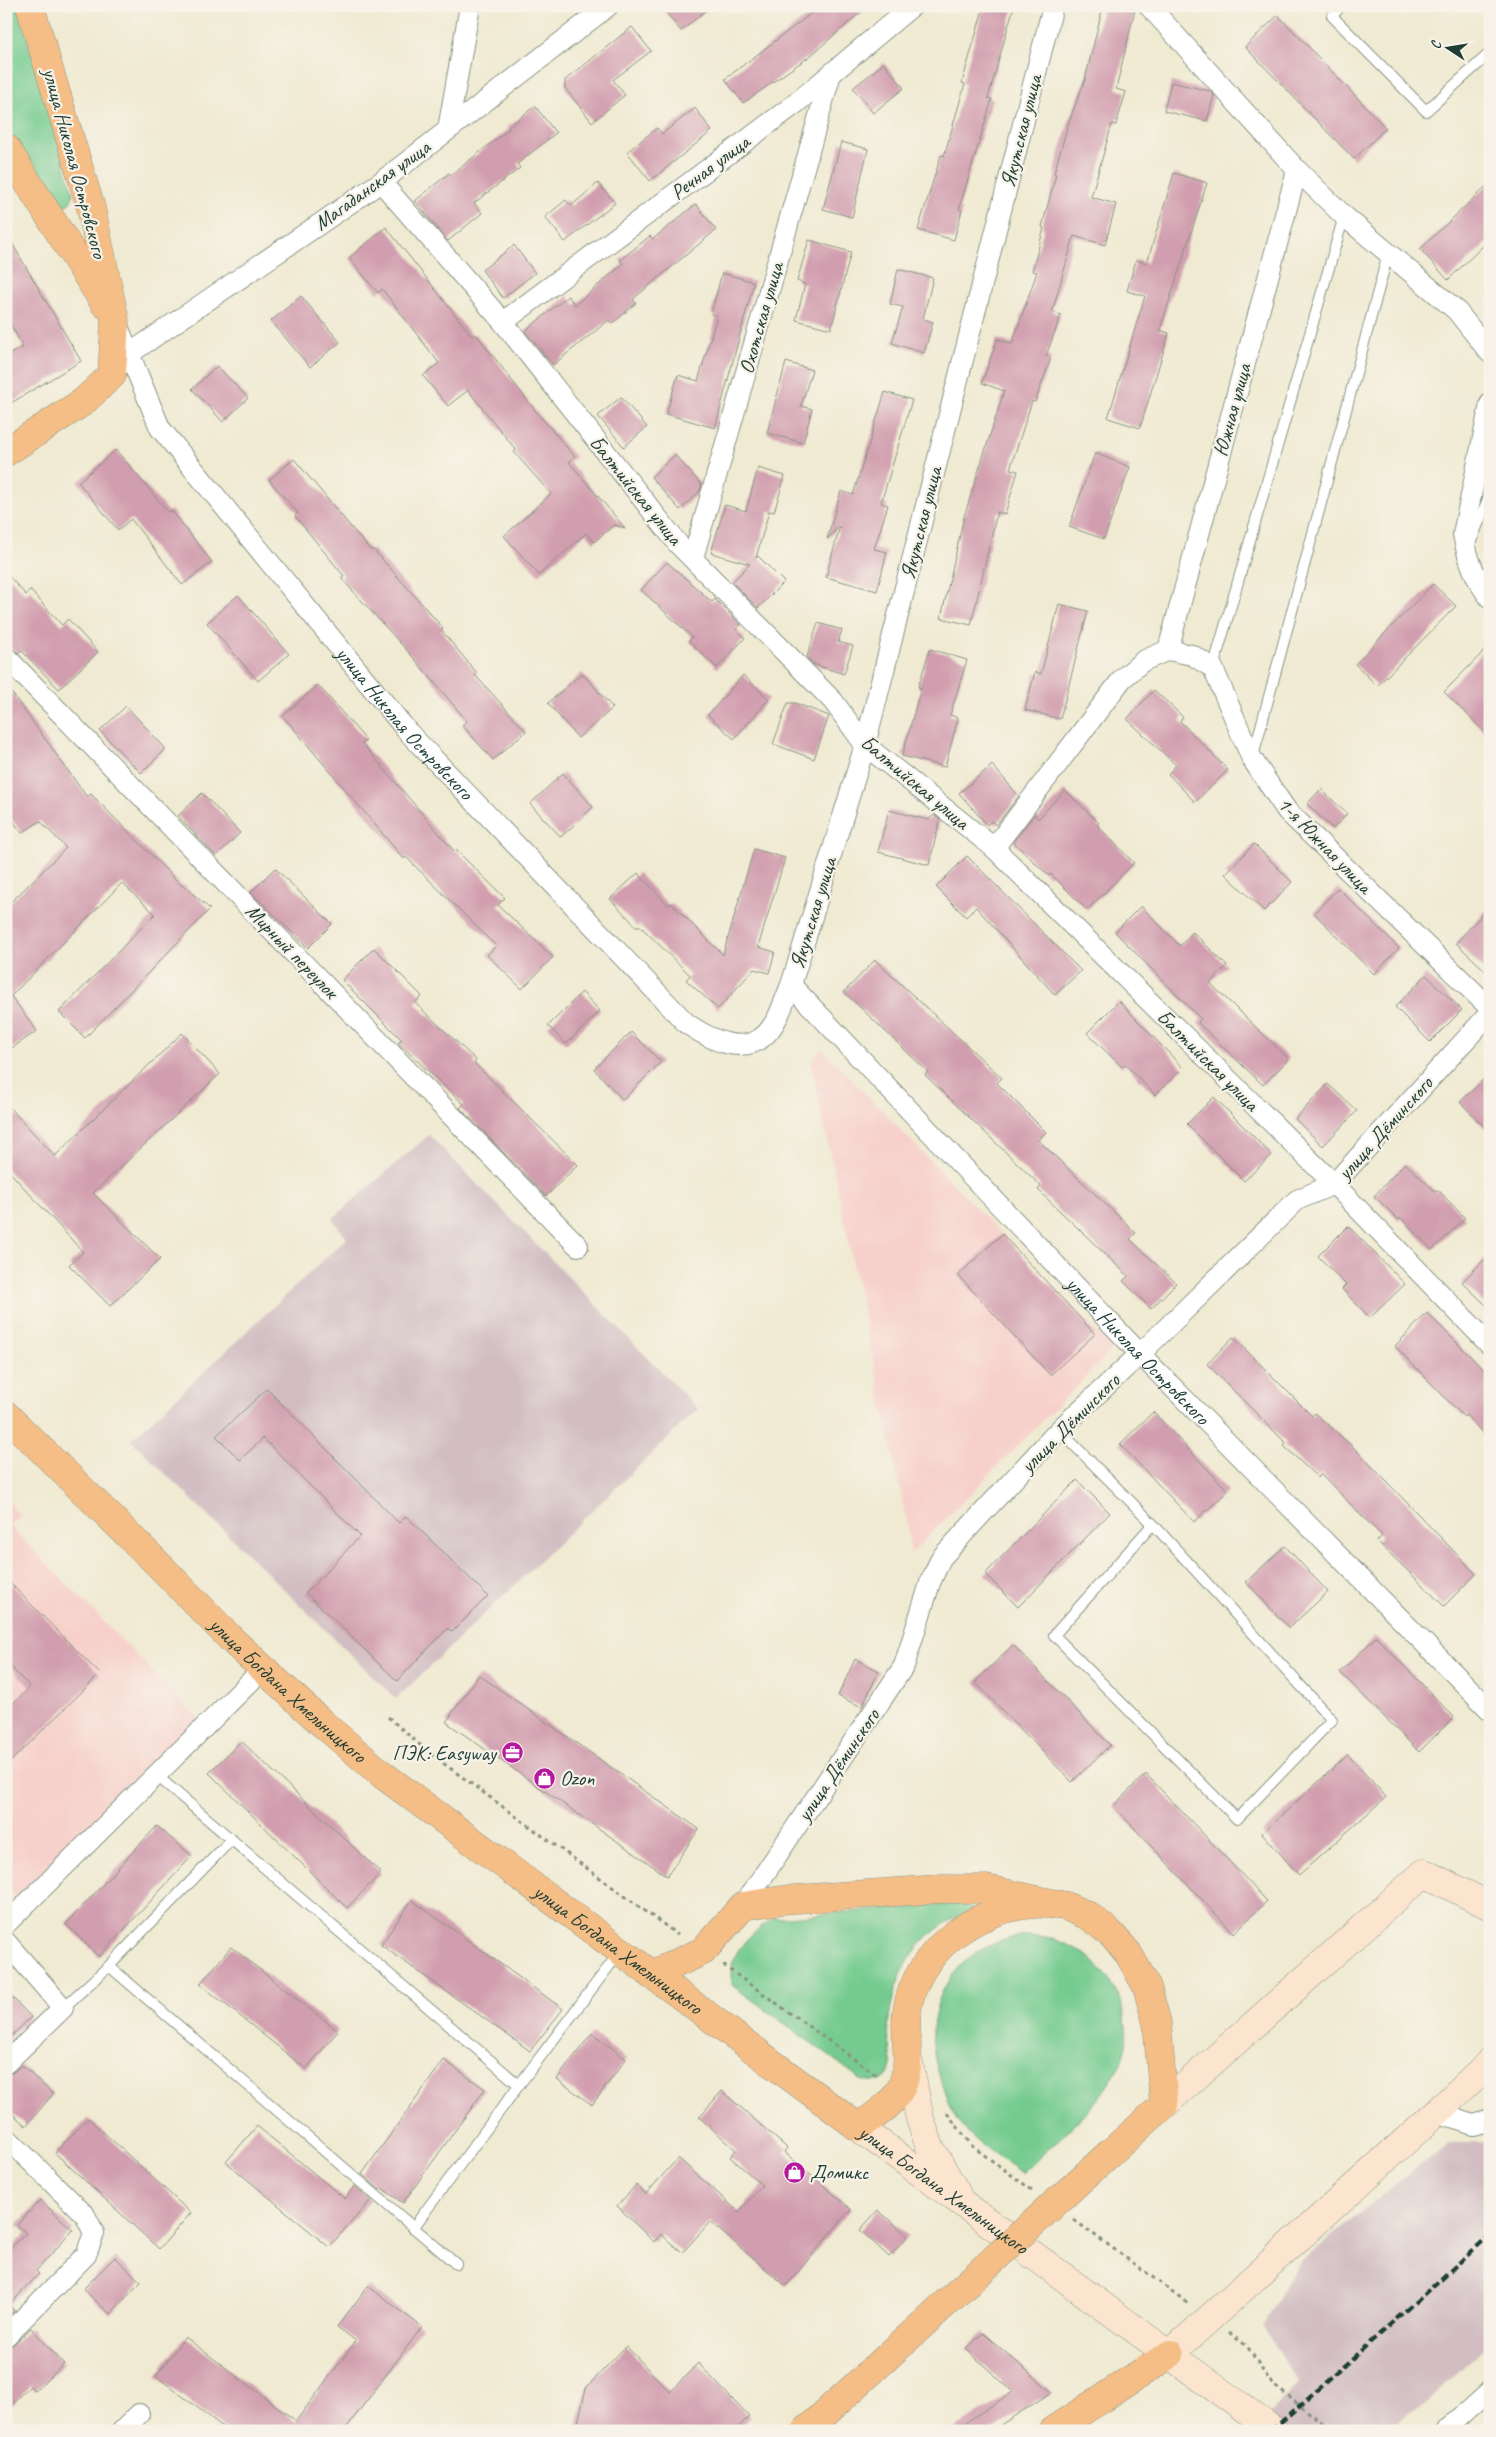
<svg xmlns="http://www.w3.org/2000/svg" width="1496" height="2437" viewBox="0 0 1496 2437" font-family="Caveat,sans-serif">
  <rect width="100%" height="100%" fill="#f7f3e8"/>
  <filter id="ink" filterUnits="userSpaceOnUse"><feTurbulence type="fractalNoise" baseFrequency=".02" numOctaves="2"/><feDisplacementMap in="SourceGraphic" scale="10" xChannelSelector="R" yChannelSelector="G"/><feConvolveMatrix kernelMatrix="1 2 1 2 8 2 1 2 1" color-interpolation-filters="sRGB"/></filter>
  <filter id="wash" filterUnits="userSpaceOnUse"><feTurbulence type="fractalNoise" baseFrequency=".0096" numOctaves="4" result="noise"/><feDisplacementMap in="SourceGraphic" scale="20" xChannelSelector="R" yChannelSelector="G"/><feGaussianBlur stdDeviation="1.12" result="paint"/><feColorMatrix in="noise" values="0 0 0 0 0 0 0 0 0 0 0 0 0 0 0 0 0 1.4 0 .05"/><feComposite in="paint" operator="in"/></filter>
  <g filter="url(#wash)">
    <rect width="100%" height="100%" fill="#f0ead2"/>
    <g fill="#f7d0cb">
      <polygon points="822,1049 1113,1349 911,1554 907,1523 811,1062"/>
      <polygon points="6,1500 21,1516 10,1526 202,1722 16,1897 6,1887"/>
    </g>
    <g fill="#d2bec2">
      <polygon points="429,1135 698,1409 396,1699 131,1440 347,1238 332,1219"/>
      <polygon points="1448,2143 1490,2143 1490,2343 1425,2404 1382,2431 1354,2431 1342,2425 1335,2431 1251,2431 1298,2383 1263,2327 1299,2262"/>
    </g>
    <g fill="#74cb8f" stroke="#4a8462">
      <path d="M6,6H18L73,193C71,211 59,206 48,199L6,125Z"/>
      <path d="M969,1902L971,1910C961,1916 949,1920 940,1927C907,1949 890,1991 888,2030C888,2043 895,2059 889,2072C883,2083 873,2082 862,2080L733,1986C723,1957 751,1932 774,1918Z"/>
      <path d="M1021,1936C1056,1936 1078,1945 1102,1970C1111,1980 1118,1994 1122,2007C1125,2019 1128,2032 1126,2045C1120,2090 1055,2142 1022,2173C1000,2158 974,2143 958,2121C948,2107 944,2091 939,2075C922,2021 940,1966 995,1943C1003,1940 1013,1938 1021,1936Z"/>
    </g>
    <g id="blocks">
      <g fill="#d19eaf">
        <polygon points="661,6 711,6 681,31"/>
        <polygon points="821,6 868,6 810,56 743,103 725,79"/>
        <polygon points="984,6 1014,6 988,98 992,99 959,209 962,210 954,240 918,230 941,155 944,156 965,84 962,83"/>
        <polygon points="1103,6 1123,6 1135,9 1116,89 1126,92 1116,125 1112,124 1091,197 1116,204 1105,245 1074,236 1052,312 1061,315 1046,356 1051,358 1035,402 1032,401 1010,469 1018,471 1005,514 997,512 971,625 941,618 964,517 1004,391 982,383 997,339 1012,344 1037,272 1032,271 1044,228 1042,227 1056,174 1054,173 1069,121 1085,80"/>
        <polygon points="1278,15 1386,128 1354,159 1245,47"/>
        <polygon points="632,27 651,51 613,80 625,95 592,122 565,88 565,80"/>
        <polygon points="884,63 904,88 873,113 853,88"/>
        <polygon points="1171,82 1210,91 1214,95 1207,121 1164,111"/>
        <polygon points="535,106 556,133 517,164 520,168 474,203 482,213 448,241 415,201 449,173 451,175 509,129 508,127"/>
        <polygon points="695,108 712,131 650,181 627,152 657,128 662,134"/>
        <polygon points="841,142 868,149 852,217 823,209"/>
        <polygon points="1174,173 1207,183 1160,330 1169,333 1140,428 1108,418 1145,296 1127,291 1136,260 1147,263"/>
        <polygon points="598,183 615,203 565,242 545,217 566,200 571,206"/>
        <polygon points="1490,183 1490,239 1448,280 1420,249"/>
        <polygon points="696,204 716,230 633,299 636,303 612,324 609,320 553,365 525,331 568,296 575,305 623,264 620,260 650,236 653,239"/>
        <polygon points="386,227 472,336 476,334 538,414 575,457 569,462 625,528 614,525 594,542 586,533 539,575 504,536 551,494 514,452 516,450 468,390 448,406 423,376 439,363 382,289 378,293 349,258"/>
        <polygon points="6,233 81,361 6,406 6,356 23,347 6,316"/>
        <polygon points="809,240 851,252 831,329 796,320 805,284 797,281"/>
        <polygon points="514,245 535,273 503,298 482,270"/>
        <polygon points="898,269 933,278 923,319 933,322 924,353 892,343 903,307 890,304"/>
        <polygon points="722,273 754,282 715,428 666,414 678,375 698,381 717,316 711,314"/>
        <polygon points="301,296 340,342 310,367 271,321"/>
        <polygon points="786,362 812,370 801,406 812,409 803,443 767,433"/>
        <polygon points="217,366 248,398 223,422 192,389"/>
        <polygon points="885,392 912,400 881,503 888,505 874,549 887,552 877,591 826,577 840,526 827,539 841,491 853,495"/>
        <polygon points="621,397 647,427 624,447 598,416"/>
        <polygon points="116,450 168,512 171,510 212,562 182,585 131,519 118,530 78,482"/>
        <polygon points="1095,453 1130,467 1104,539 1069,527"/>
        <polygon points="675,455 702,485 699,492 680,510 651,477"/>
        <polygon points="294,459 371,551 373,549 443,628 441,630 477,673 475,675 526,731 493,760 462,725 467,721 412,656 341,578 344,576 295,516 298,513 269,480"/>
        <polygon points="758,468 785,476 774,512 769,511 756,558 758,556 784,582 758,608 732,582 750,564 711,553 725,505 746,511"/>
        <polygon points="667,562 712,602 715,599 741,625 736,629 745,638 717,668 689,641 692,637 641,590"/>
        <polygon points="6,573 26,595 30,590 62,625 68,619 98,652 59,689 21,650 18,653 6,645"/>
        <polygon points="1433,584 1456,606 1377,686 1355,664"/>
        <polygon points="238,595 289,654 258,681 207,623"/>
        <polygon points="1059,604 1088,611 1060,719 1025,710 1035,672 1041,674"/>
        <polygon points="818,623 842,630 838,642 853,646 844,674 813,664 807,657"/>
        <polygon points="1490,645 1490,737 1444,692"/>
        <polygon points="930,649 967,660 950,715 958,718 945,767 902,756 921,688 918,687"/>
        <polygon points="582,673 613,708 578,738 548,703"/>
        <polygon points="743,675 769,699 734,739 708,715"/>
        <polygon points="6,685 87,797 91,794 182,886 183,885 210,909 85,1038 59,1012 155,914 122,883 11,996 37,1031 6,1052 6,907 66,848 40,821 22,833 6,812"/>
        <polygon points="318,685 366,740 362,743 454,851 456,850 505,898 498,905 553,957 522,989 487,955 496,946 406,857 404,859 283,716"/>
        <polygon points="1154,690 1183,717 1180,721 1228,770 1195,802 1168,774 1176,765 1127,719"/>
        <polygon points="788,703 795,703 829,716 814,759 773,744"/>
        <polygon points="126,706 166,749 141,773 100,731"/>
        <polygon points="992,765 1019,796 996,825 991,821 987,825 959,793"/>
        <polygon points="563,773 593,807 561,837 530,804"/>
        <polygon points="1321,789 1347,814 1333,829 1307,804"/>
        <polygon points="1065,790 1099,823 1097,825 1134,863 1087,910 1051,874 1049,876 1013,842 1035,814 1038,819"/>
        <polygon points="202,793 240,833 216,856 178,816"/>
        <polygon points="889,810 928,820 934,815 940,820 929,865 878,852"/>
        <polygon points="1254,844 1292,882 1264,911 1225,874"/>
        <polygon points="754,849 785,858 758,947 775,952 769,973 754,969 718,1009 686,980 690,975 639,925 637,927 610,899 638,873 668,905 671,903 723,955"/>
        <polygon points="967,856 1081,971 1055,995 976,907 966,917 936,887"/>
        <polygon points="275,868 332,924 308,948 251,892"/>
        <polygon points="1338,888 1399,948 1374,974 1314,913"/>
        <polygon points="1141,906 1180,946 1193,932 1227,966 1210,983 1289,1059 1263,1085 1198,1023 1201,1019 1115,932"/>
        <polygon points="1490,906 1490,975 1456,943"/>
        <polygon points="374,948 422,996 415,1003 476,1060 474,1063 578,1165 546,1196 460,1108 464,1104 398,1043 402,1040 342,980"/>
        <polygon points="875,960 1002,1078 997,1083 1046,1132 1038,1140 1136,1233 1130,1239 1176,1283 1151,1309 1123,1281 1128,1276 1038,1190 1041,1186 925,1075 928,1072 844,992"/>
        <polygon points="1426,975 1462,1010 1430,1042 1395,1007"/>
        <polygon points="582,992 600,1011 566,1044 548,1026"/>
        <polygon points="1119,1001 1183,1068 1155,1095 1125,1064 1122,1067 1087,1033"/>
        <polygon points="631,1032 661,1062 623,1100 594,1069"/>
        <polygon points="182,1033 220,1074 93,1193 160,1259 110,1306 69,1265 83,1252 6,1168 6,1104 55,1156"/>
        <polygon points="1490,1073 1490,1133 1460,1102"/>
        <polygon points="1328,1084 1357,1111 1323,1146 1295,1119"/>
        <polygon points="1214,1097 1272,1155 1244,1181 1187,1124"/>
        <polygon points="1405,1163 1436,1192 1438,1190 1465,1218 1432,1250 1401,1218 1399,1220 1374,1196"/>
        <polygon points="1348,1226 1405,1284 1370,1318 1342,1289 1346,1285 1318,1256"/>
        <polygon points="1002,1234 1095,1334 1050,1375 958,1275"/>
        <polygon points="1490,1254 1490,1309 1462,1282"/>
        <polygon points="1427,1313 1490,1376 1490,1441 1466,1415 1464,1417 1395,1346"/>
        <polygon points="1233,1337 1312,1416 1315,1413 1355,1449 1476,1574 1444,1606 1377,1541 1382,1536 1321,1474 1318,1478 1284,1446 1286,1443 1207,1364"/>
        <polygon points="267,1389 399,1523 406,1516 488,1596 452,1632 448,1628 397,1681 306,1593 360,1536 263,1438 240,1460 216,1436"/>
        <polygon points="1153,1412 1228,1491 1194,1522 1120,1444"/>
        <polygon points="1077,1480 1110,1513 1018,1607 985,1574"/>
        <polygon points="1285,1546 1328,1592 1289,1628 1246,1582"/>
        <polygon points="6,1579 100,1674 6,1766 6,1710 30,1687 6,1662"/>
        <polygon points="1376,1637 1454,1717 1419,1752 1340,1672"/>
        <polygon points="1013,1645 1110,1745 1072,1782 975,1682"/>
        <polygon points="855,1659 879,1671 862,1707 838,1696"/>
        <polygon points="479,1675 699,1829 667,1876 446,1722"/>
        <polygon points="241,1741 381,1873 347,1908 209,1773"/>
        <polygon points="1348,1755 1386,1797 1299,1875 1262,1833"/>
        <polygon points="1146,1774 1267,1901 1234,1933 1113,1806"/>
        <polygon points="157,1826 192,1856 99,1957 66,1924"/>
        <polygon points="412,1900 563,2009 530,2051 381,1945"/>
        <polygon points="231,1947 338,2031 306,2069 200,1984"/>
        <polygon points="6,1991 31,2017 6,2041"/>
        <polygon points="592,2033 626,2059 592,2105 557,2079"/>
        <polygon points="444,2060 485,2089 403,2203 382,2188 380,2190 362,2174"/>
        <polygon points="21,2065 53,2094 26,2126 6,2108 6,2075 14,2072"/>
        <polygon points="722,2091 787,2148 784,2152 851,2209 786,2286 710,2222 682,2253 661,2234 654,2242 617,2206 636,2185 646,2194 678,2158 739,2212 762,2185 730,2157 736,2150 699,2117"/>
        <polygon points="88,2118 191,2213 159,2249 55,2153"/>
        <polygon points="257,2126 345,2199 354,2186 371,2200 329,2247 226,2162"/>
        <polygon points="40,2200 73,2230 36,2271 39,2274 9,2305 14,2311 6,2319 6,2253 26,2233 17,2225"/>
        <polygon points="878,2210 908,2236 889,2257 860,2230"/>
        <polygon points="115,2257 141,2282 110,2314 83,2289"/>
        <polygon points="368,2286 422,2327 344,2431 228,2431 156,2376 185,2337 296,2421 356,2341 337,2327"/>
        <polygon points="31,2328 64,2364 35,2391 30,2386 6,2411 6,2348 14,2344"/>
        <polygon points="983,2333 1052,2392 991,2431 952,2431 1013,2392 966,2349"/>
        <polygon points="626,2346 670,2392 698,2363 749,2417 734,2431 576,2431 586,2388"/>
      </g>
    </g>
  </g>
  <g filter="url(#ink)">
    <use href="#blocks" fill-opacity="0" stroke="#889483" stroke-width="1"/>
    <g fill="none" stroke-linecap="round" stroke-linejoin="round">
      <defs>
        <g id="service">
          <polyline points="1341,6 1332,16 1426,111 1490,53"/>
          <polyline points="1468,549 1490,494"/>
          <polyline points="1213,668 1344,216"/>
          <polyline points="1253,756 1388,254"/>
          <polyline points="1059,1430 1153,1524 1332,1720 1237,1819 1054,1635 1153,1524"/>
          <polyline points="156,1775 519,2085 619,1953"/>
          <polyline points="109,1966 231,1840"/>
          <polyline points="63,2008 109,1966 456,2264"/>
          <polyline points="413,2228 519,2085"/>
        </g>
        <g id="minor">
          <polyline points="1149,6 1297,170 1344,216 1456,310 1490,353"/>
          <polyline points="448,129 470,6"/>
          <polyline points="381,182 503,322 679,545 833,701 865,745 994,848 1334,1184 1490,1345"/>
          <polyline points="503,322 795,104 912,6"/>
          <path id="s1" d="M117,324L160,428L408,732L686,1023C707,1038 744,1058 767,1033C779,1020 784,1001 791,985L865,745L1053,6"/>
          <polyline points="129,354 381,182 608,6"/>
          <path d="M1490,404L1463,534C1467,557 1475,579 1490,598"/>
          <polyline points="693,558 830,77"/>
          <polyline points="1168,650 1297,170"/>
          <polyline points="1168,650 1192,655 1213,668 1252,759 1287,811 1490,1008"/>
          <polyline points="6,657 578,1246"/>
          <polyline points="994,848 1122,679 1143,661 1168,650"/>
          <path id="s2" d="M791,985L1140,1354L1490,1710"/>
          <polyline points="743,1906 904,1666 930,1583 941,1558 1059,1430 1140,1354 1297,1200 1334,1184 1490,1013"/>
          <polyline points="6,1924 263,1669"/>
          <polyline points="6,1942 63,2008 6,2063"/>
          <polyline points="1436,2113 1474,2125 1490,2120"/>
          <polyline points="6,2137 85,2215 94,2233 86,2255 6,2336"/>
          <polyline points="122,2431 139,2414"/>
          <polyline points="1445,2431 1490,2390"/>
        </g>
        <g id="secondary">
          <polyline points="909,2063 920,2119 930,2147 957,2194"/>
          <polyline points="1164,2105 1424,1873 1490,1906"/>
          <path id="s3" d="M858,2127L1274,2431"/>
          <polyline points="1170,2354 1436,2113 1490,2062"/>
        </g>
        <g id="primary">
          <polyline points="6,148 105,304"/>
          <polyline points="6,452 83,402 112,375 115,320 91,208 30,6"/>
          <path id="s4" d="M6,1415L160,1566L233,1641L324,1725L383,1775L858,2127C874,2116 893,2105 902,2086C913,2059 903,2038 907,2011C916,1951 975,1908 1034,1904C1044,1903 1055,1905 1065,1906"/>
          <polyline points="651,1975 703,1951 743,1906 782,1900 939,1889 986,1889 1065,1906 1089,1916 1110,1933 1128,1953 1147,1987 1157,2023 1164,2105 1110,2153"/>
          <polyline points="1052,2431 1170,2354"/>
        </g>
      </defs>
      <use href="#service" stroke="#889483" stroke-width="12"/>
      <use href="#minor" stroke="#889483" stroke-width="22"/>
      <use href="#secondary" stroke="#889483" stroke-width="29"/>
      <use href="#primary" stroke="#889483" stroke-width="29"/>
      <g stroke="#889483" stroke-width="3" stroke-dasharray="4 4" stroke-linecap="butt">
        <polyline points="388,1717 428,1752 678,1935"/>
        <polyline points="723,1965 878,2076"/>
        <polyline points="947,2113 972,2146 1032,2190"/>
        <polyline points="1074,2220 1188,2303"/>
        <polyline points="1229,2333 1247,2346 1272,2384 1333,2431"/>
      </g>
      <use href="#service" stroke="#fff" stroke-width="10"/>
      <use href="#minor" stroke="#fff" stroke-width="20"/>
      <use href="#secondary" stroke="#fbe5cf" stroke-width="28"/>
      <use href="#primary" stroke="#f6be87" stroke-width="28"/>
      <polyline stroke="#1f3d34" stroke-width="4" stroke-dasharray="8 4" stroke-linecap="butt" points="1271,2431 1490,2235"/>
      <defs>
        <polyline id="primary-bridge" points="806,2431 1110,2153"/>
      </defs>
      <use href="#primary-bridge" stroke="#889483" stroke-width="29" stroke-linecap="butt"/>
      <use href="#primary-bridge" stroke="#f6be87" stroke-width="28"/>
    </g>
  </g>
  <defs>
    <symbol id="office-disc" viewBox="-11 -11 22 22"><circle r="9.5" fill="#b5179e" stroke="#f7f3e8"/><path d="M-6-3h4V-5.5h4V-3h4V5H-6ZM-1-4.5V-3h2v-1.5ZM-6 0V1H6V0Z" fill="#fff"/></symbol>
    <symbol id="shop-disc" viewBox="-11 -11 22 22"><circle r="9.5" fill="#b5179e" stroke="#f7f3e8"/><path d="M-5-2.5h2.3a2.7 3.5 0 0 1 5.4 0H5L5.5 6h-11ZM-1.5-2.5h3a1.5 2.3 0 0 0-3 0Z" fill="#fff"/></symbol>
  </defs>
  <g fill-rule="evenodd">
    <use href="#office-disc" x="500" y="1740" width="25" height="25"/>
    <use href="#shop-disc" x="532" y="1766" width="25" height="25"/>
    <use href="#shop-disc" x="782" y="2160" width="25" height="25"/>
  </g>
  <g text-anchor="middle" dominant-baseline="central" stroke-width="4.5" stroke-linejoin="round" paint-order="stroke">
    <g font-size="21" fill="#1f3d34" stroke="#f7f3e8">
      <text transform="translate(1021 131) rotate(-76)">Якутская улица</text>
      <text transform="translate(75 163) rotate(75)">улица Николая Островского</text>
      <text transform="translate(710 167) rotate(-37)">Речная улица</text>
      <text transform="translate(372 185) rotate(-36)">Магаданская улица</text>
      <text transform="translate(761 318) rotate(-74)">Охотская улица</text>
      <text transform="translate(1232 410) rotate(-75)">Южная улица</text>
      <text transform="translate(636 490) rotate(51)">Балтийская улица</text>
      <text transform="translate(921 523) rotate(-76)">Якутская улица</text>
      <text stroke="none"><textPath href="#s1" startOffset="496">улица Николая Островского</textPath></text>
      <text transform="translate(915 782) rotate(40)">Балтийская улица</text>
      <text transform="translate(1325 845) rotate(46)">1-я Южная улица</text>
      <text transform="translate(813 913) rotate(-73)">Якутская улица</text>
      <text transform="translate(292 951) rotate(46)">Мирный переулок</text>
      <text transform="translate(1208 1060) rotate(45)">Балтийская улица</text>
      <text transform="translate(1385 1128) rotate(-48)">улица Дёминского</text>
      <text stroke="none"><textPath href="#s2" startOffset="504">улица Николая Островского</textPath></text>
      <text transform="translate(1070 1423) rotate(-45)">улица Дёминского</text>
      <text stroke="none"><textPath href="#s4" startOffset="394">улица Богдана Хмельницкого</textPath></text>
      <text transform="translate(838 1765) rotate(-56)">улица Дёминского</text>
      <text stroke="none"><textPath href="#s4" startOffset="814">улица Богдана Хмельницкого</textPath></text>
      <text stroke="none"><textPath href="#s3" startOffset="106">улица Богдана Хмельницкого</textPath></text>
    </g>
    <g font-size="21" fill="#1f3d34" stroke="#f7f3e8" text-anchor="start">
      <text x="496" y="1753" text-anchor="end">ПЭК: Easyway</text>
      <text x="560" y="1778">Ozon</text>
      <text x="810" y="2172">Домикс</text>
    </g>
  </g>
  <rect width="1496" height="2437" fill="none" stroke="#f7f3e8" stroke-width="25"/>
  <g transform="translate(1448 48) rotate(282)" stroke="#f7f3e8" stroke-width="4" paint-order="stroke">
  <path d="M0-4L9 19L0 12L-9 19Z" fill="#1f3d34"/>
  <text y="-8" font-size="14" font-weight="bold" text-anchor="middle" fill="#1f3d34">С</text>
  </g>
</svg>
